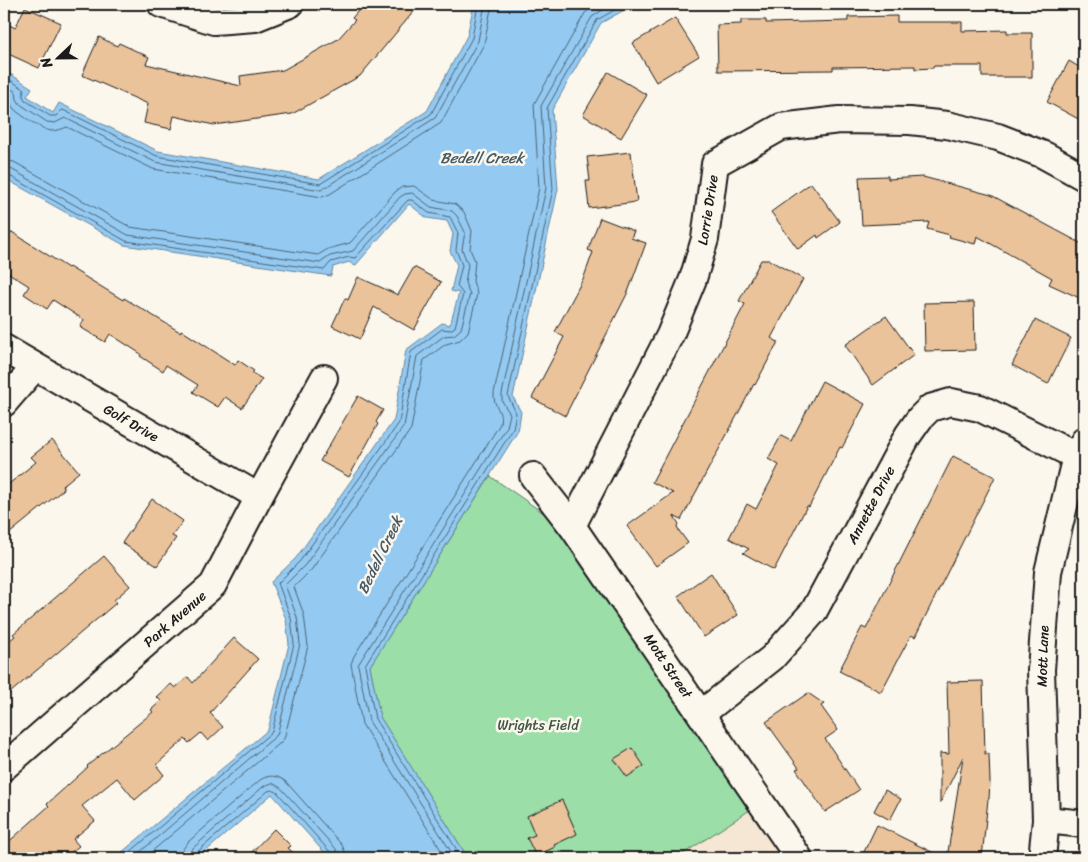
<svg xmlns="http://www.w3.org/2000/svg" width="1088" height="862" viewBox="0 0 1088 862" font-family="Sriracha,sans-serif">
  <rect width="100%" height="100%" fill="#fbf7ec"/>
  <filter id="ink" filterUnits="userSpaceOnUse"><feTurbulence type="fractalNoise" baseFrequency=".02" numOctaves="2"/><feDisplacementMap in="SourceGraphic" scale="10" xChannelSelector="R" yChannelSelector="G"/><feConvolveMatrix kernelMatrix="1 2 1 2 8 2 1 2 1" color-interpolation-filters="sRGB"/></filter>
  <g filter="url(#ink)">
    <polygon fill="#f6e7d4" points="753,808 788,858 677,858"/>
    <polygon fill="#9bdea8" stroke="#5c7d62" points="490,476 558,523 753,808 677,858 468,858 380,717 370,666"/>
    <polygon fill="#94caf2" stroke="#64849c" points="474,4 635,4 601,23 552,110 558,189 513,397 521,412 518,431 370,666 380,717 468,858 329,858 272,794 198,858 115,858 268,730 289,644 286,619 271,582 296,558 394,420 406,350 442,323 450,325 459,293 451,291 457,265 450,251 453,234 447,221 427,218 409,204 355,266 349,262 333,267 331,276 124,245 4,178 4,70 32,88 27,96 53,113 59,103 158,151 319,179 427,111 467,36"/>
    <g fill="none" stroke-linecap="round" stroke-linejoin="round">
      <g stroke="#4c6272" stroke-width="1">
        <polyline points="4,76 24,89 23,96 25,100 50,116 56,116 61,111 63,110 157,156 320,184 431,114 472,38 478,4"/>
        <polyline points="4,84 16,92 17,99 20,104 47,122 55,123 65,118 155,162 321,190 435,118 478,41 485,4"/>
        <path d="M4,93C10,97 9,103 14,109C20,115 43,130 51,131C57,131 62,129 67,127L153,169L322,197L330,194L441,123L484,44L492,4"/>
        <polyline points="4,160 14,162 130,227 318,255 328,249 350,243 395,192 402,187 414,186 434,200 455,204 464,212 472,231 470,249 475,261 473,281 477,294 468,332 460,340 446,344 424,360 411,429 312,569 294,587 304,615 308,646 284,739 279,744 144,858"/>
        <polyline points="4,168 11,169 128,235 320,263 330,256 353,251 400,197 405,194 412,193 431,207 452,211 457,216 465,232 462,249 468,265 465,283 470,294 461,329 454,335 444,336 417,356 404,426 305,565 285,585 297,617 300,644 277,735 133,858"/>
        <polyline points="4,174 8,175 126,241 324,270 331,262 349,257 355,258 408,200 412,200 429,213 450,217 458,233 456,250 462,265 457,286 463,294 455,327 450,330 442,329 411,352 399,423 300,561 278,583 291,618 294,644 272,732 123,858"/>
        <path d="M181,858L183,849L188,842L260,780C269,774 279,775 287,783L342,845L345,852L346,858"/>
        <polyline points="189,858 190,852 193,848 264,786 272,783 281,788 336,849 338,858"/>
        <polyline points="195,858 197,852 268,791 272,790 277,792 331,853 332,858"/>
        <path d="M446,858L362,724L351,664L354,656L500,424C503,409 493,408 494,393L539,188L534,104L585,13L597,4"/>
        <polyline points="455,858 369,721 358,665 507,427 510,414 502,401 502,394 546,188 541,106 592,17 612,4"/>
        <polyline points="462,858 375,719 365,665 513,429 516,413 508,396 553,189 547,108 597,20 625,4"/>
      </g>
    </g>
    <g fill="#ebc39b" stroke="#1c1c1c">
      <polygon points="364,4 420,4 360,76 292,114 214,125 174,116 171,129 144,123 148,104 82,75 99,37 117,46 119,43 149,57 146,64 241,86 240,76 283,70 338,39 355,20 352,18"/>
      <polygon points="25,7 61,23 39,68 4,52 4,37 10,25 15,28"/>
      <polygon points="897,16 897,22 962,22 962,31 1007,30 1007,33 1032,33 1032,77 982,77 982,66 934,66 933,68 915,69 915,66 833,67 833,70 718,71 717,25 741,24 741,20 766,20 766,23 848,21 848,17"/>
      <polygon points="675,18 699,56 656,82 633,43"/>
      <polygon points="1069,61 1084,70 1084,122 1047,102"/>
      <polygon points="608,72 647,95 621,138 583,115"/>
      <polygon points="631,152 637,202 589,208 586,181 590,181 587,157"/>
      <polygon points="888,176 888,179 923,177 991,195 1084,245 1084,300 1049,284 1052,278 977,236 975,244 949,237 950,235 927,229 929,222 862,225 859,177"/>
      <polygon points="811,183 840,222 818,238 817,235 798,249 771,212"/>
      <polygon points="600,218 634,231 631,238 646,243 628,292 565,416 532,398 564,337 555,332 584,277 593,252 588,250"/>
      <polygon points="4,230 11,234 12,232 68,268 69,267 123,300 124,298 180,332 181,330 235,365 238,360 254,371 252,373 262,379 242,408 225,397 218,407 193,392 198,385 166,365 163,371 140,356 141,354 110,334 105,342 80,327 84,320 53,300 47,309 24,294 29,286 4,270"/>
      <polygon points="761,260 769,260 803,279 771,338 778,342 755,385 754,384 681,520 674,516 679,524 677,528 688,543 656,566 627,526 673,493 652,482 745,304 739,301"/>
      <polygon points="414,267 441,282 414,330 374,307 360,339 332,326 345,298 348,300 358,277 398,295"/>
      <polygon points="974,302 975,350 925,351 924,303"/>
      <polygon points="886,316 914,355 873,385 845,345"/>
      <polygon points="1035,320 1071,338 1048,384 1012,365"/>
      <polygon points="822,381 865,404 842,448 840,447 809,507 807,506 774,570 743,553 749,549 729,538 747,504 756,509 779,465 768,459 781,436 791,441"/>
      <polygon points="358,396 383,410 376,422 378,424 349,477 320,461"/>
      <polygon points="52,440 79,472 62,486 64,489 4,538 4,488 36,462 31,457"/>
      <polygon points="953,456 995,477 915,637 911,635 881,692 839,671 862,627 866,629"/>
      <polygon points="152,499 183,521 172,536 176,538 157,566 122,543"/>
      <polygon points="104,556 130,586 114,600 116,603 4,698 4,645 15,636 13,634"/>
      <polygon points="711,573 738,615 704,637 678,596"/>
      <polygon points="234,638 258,659 210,713 223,727 208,741 201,733 189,743 185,739 156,765 164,775 135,800 117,778 82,806 95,821 73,839 79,846 64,858 4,858 4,846 49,806 47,804 88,767 87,766 153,712 151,710 161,701 157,697 171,684 175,688 188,677 193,683"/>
      <polygon points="983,681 985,754 989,754 990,781 989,799 988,799 982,858 947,858 963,757 940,803 940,753 949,754 947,682"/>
      <polygon points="808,693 824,704 821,706 838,730 825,739 859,790 825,812 796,769 799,768 766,722"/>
      <polygon points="632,748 644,766 627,777 614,759"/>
      <polygon points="885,790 901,799 890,820 874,811"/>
      <polygon points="562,800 577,834 554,845 555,847 536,856 527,838 535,835 527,816"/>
      <polygon points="877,825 944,858 861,858"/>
      <polygon points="274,829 291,846 288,848 299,858 246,858"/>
    </g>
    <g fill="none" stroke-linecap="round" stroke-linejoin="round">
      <defs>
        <g id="minor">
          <polyline points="161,4 214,21 255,18 290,4"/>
          <polyline points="4,348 259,497"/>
          <polyline points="4,403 35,367"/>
          <polyline points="533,476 572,526 799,858"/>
          <polyline points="572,526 670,335 693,279 705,239 715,164 781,127 839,120 910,121 947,125 998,137 1044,155 1084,177"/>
          <polyline points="701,714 772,658 814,611 908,435 920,418 930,408 951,402 980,408 1076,456"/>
          <polyline points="4,767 213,585 259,497 324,378"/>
          <polyline points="1046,820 1084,824"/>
          <polyline points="1042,858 1046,820 1041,670 1048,572 1076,456 1084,441"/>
        </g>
      </defs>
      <use href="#minor" stroke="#1c1c1c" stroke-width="30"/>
      <use href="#minor" stroke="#fbf7ec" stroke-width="26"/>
    </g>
  </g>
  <g text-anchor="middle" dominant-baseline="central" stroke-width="5" stroke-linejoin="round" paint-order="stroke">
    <g font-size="14" fill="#1c1c1c" stroke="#fbf7ec">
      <text transform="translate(708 210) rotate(-81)">Lorrie Drive</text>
      <text transform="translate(131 423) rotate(30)">Golf Drive</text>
      <text transform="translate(871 505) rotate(-62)">Annette Drive</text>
      <text transform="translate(175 619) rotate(-41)">Park Avenue</text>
      <text transform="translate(1043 656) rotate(-88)">Mott Lane</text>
      <text transform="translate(668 666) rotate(56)">Mott Street</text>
    </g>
    <g font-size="14" fill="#425646" stroke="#fbf7ec">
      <text x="538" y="725">Wrights Field</text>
    </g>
    <g font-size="15" font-style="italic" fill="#465967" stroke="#fbf7ec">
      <text x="482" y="158">Bedell Creek</text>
      <text transform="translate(380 555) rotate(-64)">Bedell Creek</text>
    </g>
  </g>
  <rect width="1088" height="862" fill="none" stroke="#fbf7ec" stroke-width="20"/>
  <rect x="10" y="10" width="1068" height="842" fill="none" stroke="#1c1c1c" stroke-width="2" filter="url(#ink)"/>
  <g transform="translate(58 58) rotate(248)" stroke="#fbf7ec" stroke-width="4" paint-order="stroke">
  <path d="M0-4L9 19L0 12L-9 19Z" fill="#1c1c1c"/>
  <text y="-8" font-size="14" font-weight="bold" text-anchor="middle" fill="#1c1c1c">N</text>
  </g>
</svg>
